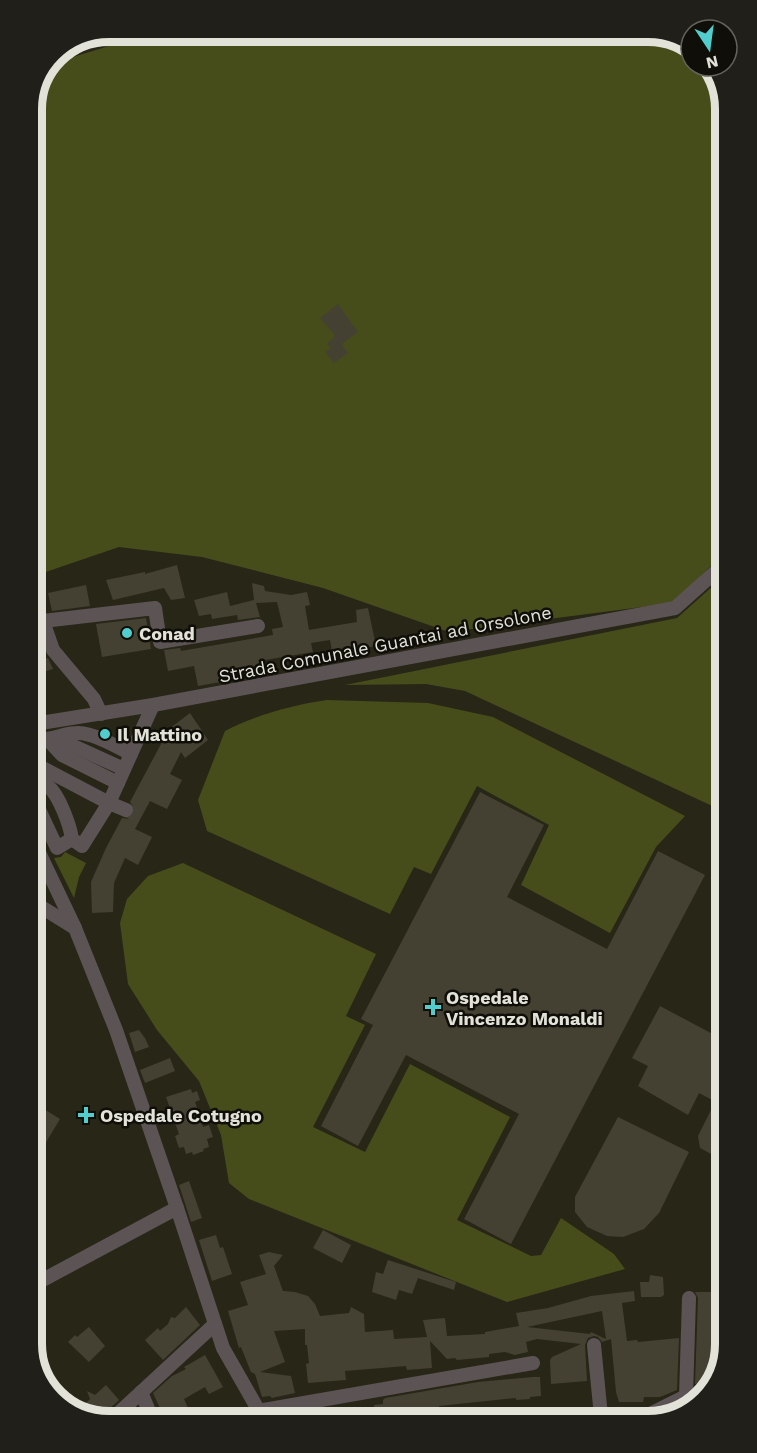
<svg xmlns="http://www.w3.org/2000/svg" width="757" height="1453" viewBox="0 0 757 1453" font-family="'Work Sans',sans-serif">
  <rect width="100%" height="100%" fill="#282617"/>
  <g fill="#474d1a">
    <polygon points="155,32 653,32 691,46 691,66 709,66 720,80 722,555 673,603 449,632 323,588 202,557 119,547 34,576 32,105 50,64"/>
    <polygon points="722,578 723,811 465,691 426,684 345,685 677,618"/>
    <path d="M327,700L428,703L493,717L685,816L656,847L610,933L521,885L549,825L477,786L431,874L414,867L390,914L207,831L198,800L225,731C256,715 292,705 327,700Z"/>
    <polygon points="65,852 86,863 79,877 74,898 54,858 61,857"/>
    <polygon points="183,863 376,954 346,1016 365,1025 313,1127 365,1152 410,1064 510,1117 457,1220 531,1256 541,1255 561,1218 614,1254 625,1269 507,1302 249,1199 229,1183 221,1135 199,1081 157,1030 128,984 120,923 127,899 148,876"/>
  </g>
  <g fill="#444132" fill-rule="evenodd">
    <polygon points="338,304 358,332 342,344 348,353 334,363 325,352 331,348 327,344 335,336 320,318"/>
    <polygon points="177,565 185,598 171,600 164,588 113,600 106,580 145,572 145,574"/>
    <polygon points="252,583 264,586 265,591 291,595 307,592 310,605 305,606 309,630 357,622 356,610 368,608 376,646 364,648 364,651 333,657 330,640 311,643 313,652 265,660 267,668 220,676 221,682 198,686 194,666 168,671 164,650 180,648 181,651 273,635 272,629 283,627 277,602 256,603 260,617 238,620 237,615 212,619 211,614 199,616 194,600 227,592 230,606 254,600"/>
    <polygon points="86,585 90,606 52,611 48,593"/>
    <polygon points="146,618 151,649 102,657 96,624"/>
    <polygon points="433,631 435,641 405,645 404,637"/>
    <polygon points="48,658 53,669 37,674 34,664"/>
    <polygon points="190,713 208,740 185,758 181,752 170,774 182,780 167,809 150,801 135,829 152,837 138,865 125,858 114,883 113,912 92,913 91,882 106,848 122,818 128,819 134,814 135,808 130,802 169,729"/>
    <polygon points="480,792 544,825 507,897 607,949 658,851 705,875 511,1244 464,1219 519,1114 406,1055 358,1146 321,1126 373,1025 361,1019"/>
    <polygon points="660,1006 724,1040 724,1091 718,1103 699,1093 688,1115 638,1086 648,1066 632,1058"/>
    <polygon points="139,1030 145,1038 149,1047 135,1052 129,1033"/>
    <polygon points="170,1058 175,1071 145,1083 140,1070"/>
    <polygon points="191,1089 192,1093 197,1091 200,1100 195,1102 203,1127 209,1125 213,1137 207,1139 209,1147 203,1149 204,1151 193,1155 192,1152 186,1154 184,1147 179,1148 175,1136 179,1134 166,1097"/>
    <polygon points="36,1104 60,1119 36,1159"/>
    <polygon points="711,1110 720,1119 724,1132 713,1155 700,1148 698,1136"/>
    <polygon points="618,1117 689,1152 659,1213 644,1229 623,1237 607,1236 587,1227 575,1212 575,1197"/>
    <polygon points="189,1181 202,1218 191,1222 179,1185"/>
    <polygon points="323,1230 351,1245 342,1263 313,1248"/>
    <polygon points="216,1235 220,1248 223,1247 232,1274 212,1281 199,1240"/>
    <path d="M269,1252L283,1255L274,1266L283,1291L295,1292L308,1296L315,1304L320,1316L349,1313L351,1307L364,1314L365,1332L393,1330L394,1339L427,1337L423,1320L445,1318L447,1336L485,1334V1332L519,1326L516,1313L548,1308L591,1296L634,1291L635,1301L622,1303L627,1341L637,1340L638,1342L679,1338L677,1390L660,1397H644L643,1402H619L616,1392L611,1339L602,1342L598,1337L594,1336L588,1338L585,1345L587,1381L551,1384L550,1360L552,1357L581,1344L537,1339L526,1342L528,1352L515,1355L505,1352L489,1354V1357L457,1360L455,1358L447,1359L430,1341L432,1368L407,1370L406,1366L345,1371L346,1380L308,1383L306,1364L309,1363L307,1345H305V1329L274,1331L285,1362L260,1372L291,1376L295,1393L272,1398L270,1396L262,1397L255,1374L251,1372L241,1347L239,1348L228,1311L248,1305L240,1282L266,1274L259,1255ZM602,1311L606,1339L591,1332L590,1334L527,1327Z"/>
    <polygon points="388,1260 456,1282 454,1290 418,1278 412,1294 399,1290 396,1300 372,1292 376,1272 383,1274"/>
    <polygon points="650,1275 663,1277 664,1295 661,1297 641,1297 640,1282 649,1282"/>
    <polygon points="695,1292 725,1292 722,1335 717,1338 725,1346 713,1384 695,1384 698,1298"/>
    <polygon points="186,1307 200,1325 163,1360 145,1340 158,1328 160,1331 168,1324 171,1317 175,1318"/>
    <polygon points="89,1327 105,1346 89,1362 68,1342 75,1335 77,1337"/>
    <polygon points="205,1355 223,1387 209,1394 205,1387 184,1399 191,1415 177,1421 166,1421 153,1393 172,1376 186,1369 184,1367"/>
    <polygon points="533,1377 540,1377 541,1396 530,1397 530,1399 516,1400 516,1398 439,1406 440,1414 423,1415 424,1418 375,1419 374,1405 383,1404 383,1400 385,1398 478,1382"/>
    <polygon points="106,1385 119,1400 98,1419 84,1414 80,1409 90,1399 87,1391 95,1395"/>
    <polygon points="340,1408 344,1419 311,1419 311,1417"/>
  </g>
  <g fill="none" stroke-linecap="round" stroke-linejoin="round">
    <polyline stroke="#444234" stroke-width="14" stroke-dasharray="14 7" stroke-linecap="butt" points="126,810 142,817"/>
    <g stroke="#5c5355" stroke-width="14">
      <polyline points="101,714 94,699 53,650 43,621 155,608 160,642 258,626"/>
      <polyline points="34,724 153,705 675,608 722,566"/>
      <path d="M34,738C51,742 62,733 77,733C92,732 118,747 131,754"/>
      <polyline points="56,738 124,769"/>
      <polyline points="48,740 62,755 118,783"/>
      <polyline points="35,764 109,803 153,705"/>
      <path d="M35,779C39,781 44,783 48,786C59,795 70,825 72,839L82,846L109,803L126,810"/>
      <polyline points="35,801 57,848 72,839"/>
      <polyline points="35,844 75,928 116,1030 177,1208 223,1348 264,1420"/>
      <polyline points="38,905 75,928"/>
      <polyline points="37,1283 177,1208"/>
      <polyline points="594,1345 601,1416"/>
      <polyline points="141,1392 153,1421"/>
      <polyline points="258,1411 533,1363"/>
      <polyline points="638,1416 648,1415 686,1396 689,1298"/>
      <polyline points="110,1421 215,1324"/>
    </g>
  </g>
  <g fill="#52cdcd" stroke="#100e08" stroke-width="2">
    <circle cx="127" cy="633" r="6"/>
    <circle cx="105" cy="734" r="6"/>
    <path d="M430 998h6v6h6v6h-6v6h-6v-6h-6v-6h6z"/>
    <path d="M83 1106h6v6h6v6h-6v6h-6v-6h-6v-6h6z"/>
  </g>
  <g text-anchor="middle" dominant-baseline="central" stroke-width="5" stroke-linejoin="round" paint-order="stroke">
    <g font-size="18" font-weight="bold" fill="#e3e2d8" stroke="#100e08" text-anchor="start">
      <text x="139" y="633">Conad</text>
      <text x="117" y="734">Il Mattino</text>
      <text x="446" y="997">Ospedale<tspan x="446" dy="21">Vincenzo Monaldi</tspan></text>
      <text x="100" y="1115">Ospedale Cotugno</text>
    </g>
    <g font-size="18" fill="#e3e2d8" stroke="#100e08">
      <text transform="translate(385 644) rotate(-11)">Strada Comunale Guantai ad Orsolone</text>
    </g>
  </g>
  <path d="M0 0H757V1453H0ZM109 42H648A67 67 0 0 1 715 109V1344A67 67 0 0 1 648 1411H109A67 67 0 0 1 42 1344V109A67 67 0 0 1 109 42Z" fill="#211f19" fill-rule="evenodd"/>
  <path fill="none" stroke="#e3e2d8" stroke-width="8" d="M109 42H648A67 67 0 0 1 715 109V1344A67 67 0 0 1 648 1411H109A67 67 0 0 1 42 1344V109A67 67 0 0 1 109 42Z"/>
  <g transform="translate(709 48) rotate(167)"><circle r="28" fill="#100e08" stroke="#64635b" stroke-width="1.5"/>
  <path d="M0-4.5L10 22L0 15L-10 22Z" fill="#52cdcd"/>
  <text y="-9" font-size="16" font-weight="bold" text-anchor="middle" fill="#e3e2d8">N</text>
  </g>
</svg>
